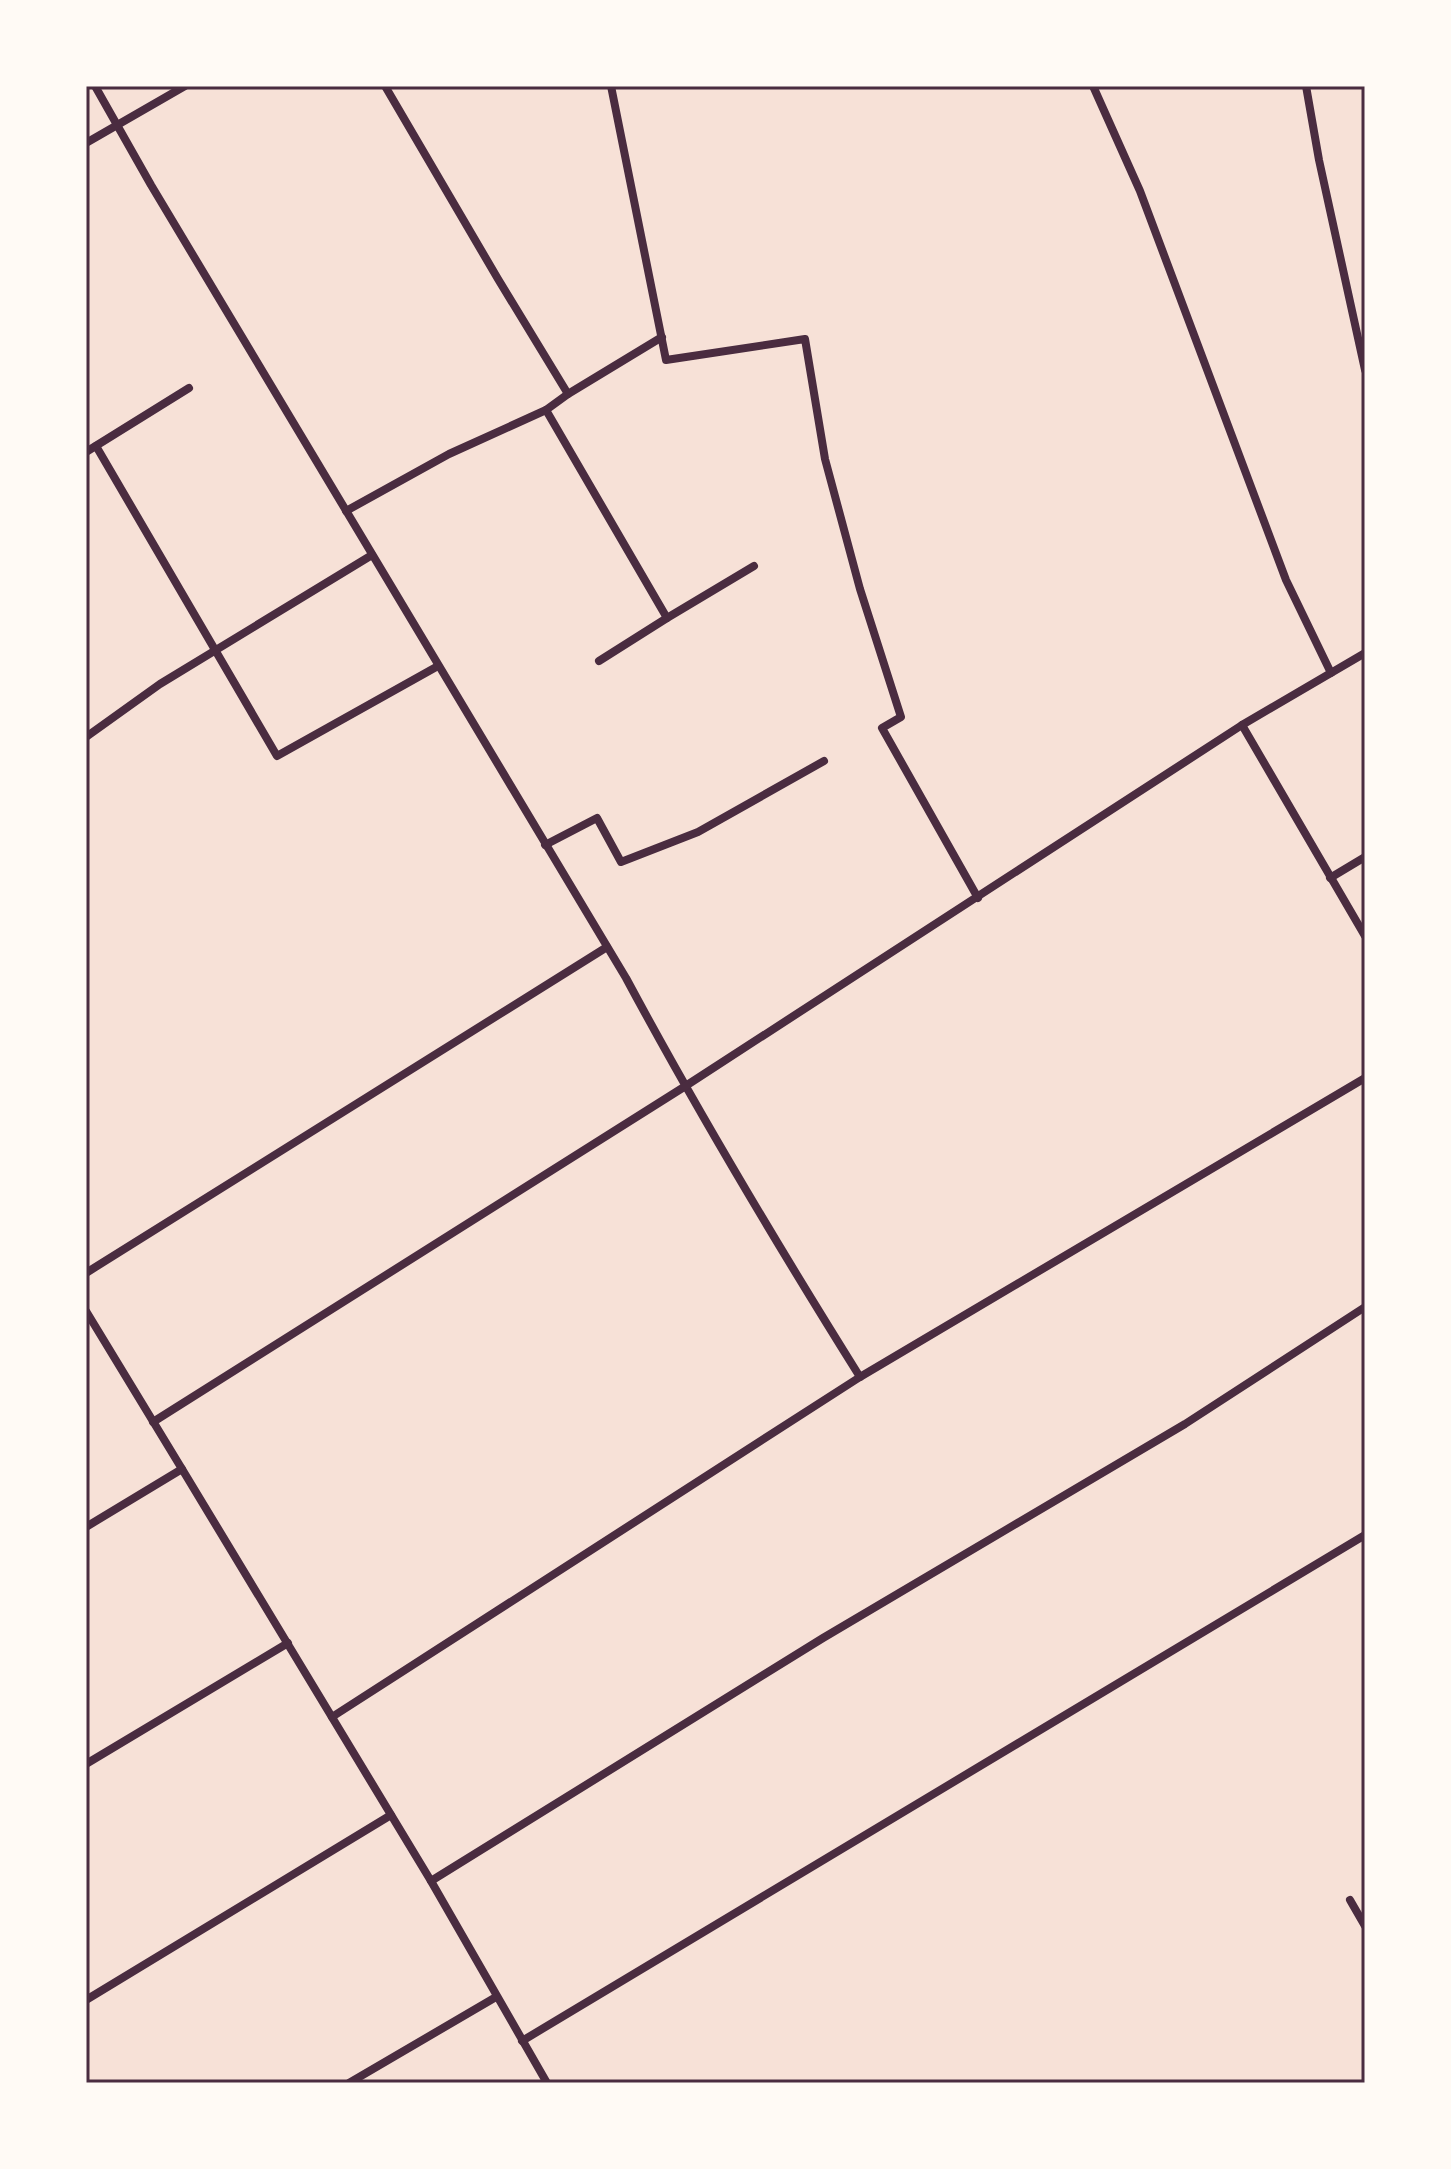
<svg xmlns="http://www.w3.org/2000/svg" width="1451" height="2169" viewBox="0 0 1451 2169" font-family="Helvetica,sans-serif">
  <rect width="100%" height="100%" fill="#f7e1d7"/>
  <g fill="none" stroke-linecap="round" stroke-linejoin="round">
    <g stroke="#4a2c40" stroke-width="8">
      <path d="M95,86L151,185L626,978C699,1114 778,1246 860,1377"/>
      <polyline points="385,86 498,279 568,394 662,337"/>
      <polyline points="611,86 666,360 805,339 825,459 860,589 901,717 882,728 978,898"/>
      <polyline points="1093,86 1140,191 1286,580 1331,673"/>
      <polyline points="1306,86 1319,160 1365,370"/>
      <polyline points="86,143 185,86"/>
      <polyline points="568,394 546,410 667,618 754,566"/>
      <polyline points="96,446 277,756 438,666"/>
      <polyline points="86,452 189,388"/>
      <polyline points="346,511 449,454 546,410"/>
      <polyline points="599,661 667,618"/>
      <polyline points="1242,725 1365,936"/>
      <polyline points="86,737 160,684 372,555"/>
      <polyline points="545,845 597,818 621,862 698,832 824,761"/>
      <polyline points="1330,878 1365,857"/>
      <polyline points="86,1273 607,947"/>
      <polyline points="86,1311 182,1469"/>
      <polyline points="153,1422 684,1087 1242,725 1365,653"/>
      <polyline points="86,1527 182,1469 431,1881 547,2083"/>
      <polyline points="332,1717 860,1377 1365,1078"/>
      <polyline points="86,1764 288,1643"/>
      <polyline points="431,1881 823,1638 1185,1424 1365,1307"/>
      <polyline points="1350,1900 1365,1926"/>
      <polyline points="86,2000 391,1815"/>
      <polyline points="522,2041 1365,1535"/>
      <polyline points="349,2083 496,1997"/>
    </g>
  </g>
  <rect width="1451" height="2169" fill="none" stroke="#fffaf5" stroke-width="176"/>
  <rect x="88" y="88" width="1275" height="1993" fill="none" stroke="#4a2c40" stroke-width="3"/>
</svg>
